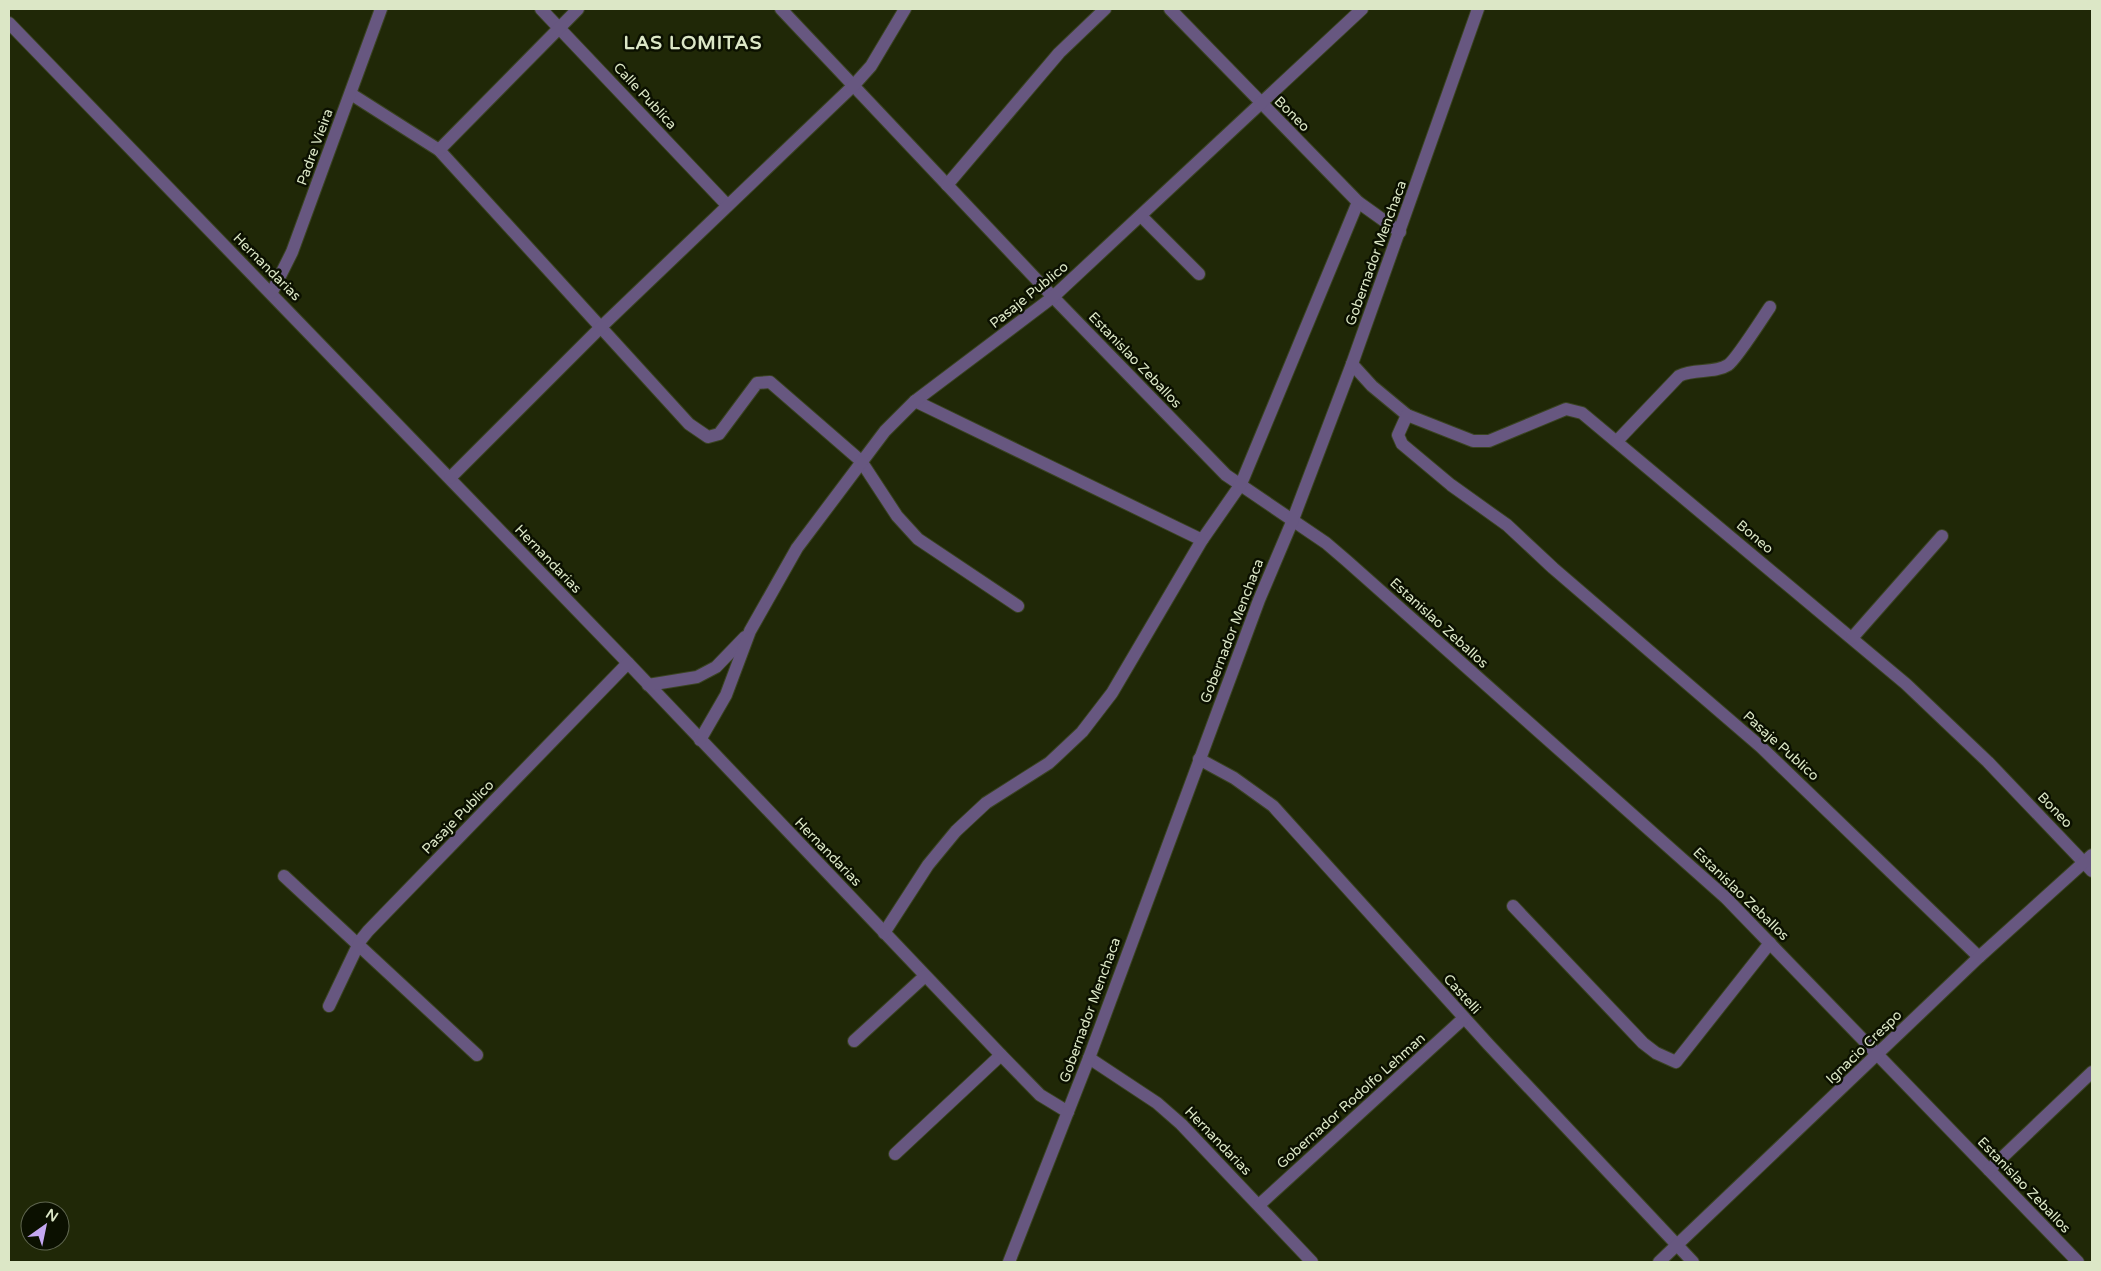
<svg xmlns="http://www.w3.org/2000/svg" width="2101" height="1271" viewBox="0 0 2101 1271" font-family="'Varela Round',sans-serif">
  <rect width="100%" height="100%" fill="#202807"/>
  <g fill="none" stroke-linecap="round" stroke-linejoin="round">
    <defs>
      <g id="minor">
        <polyline points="541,9 727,205"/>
        <polyline points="781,9 1053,297 1226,475 1326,543 1347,561 1726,898 2078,1262"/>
        <polyline points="1170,9 1358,202 1400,232"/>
        <polyline points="9,23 628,663 1001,1055 1040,1095 1068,1112"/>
        <polyline points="351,94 439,150 689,424 708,437 719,434 757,383 770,382 861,461 897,516 918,539 1018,606"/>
        <polyline points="439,150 578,9"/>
        <polyline points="947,185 1059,53 1105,9"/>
        <polyline points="1141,216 1199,274"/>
        <polyline points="272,292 292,252 381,9"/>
        <polyline points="1352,364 1372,386 1407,415 1473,441 1489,441 1566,409 1582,413 1906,684 1988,762 2092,871"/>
        <polyline points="915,401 1202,540"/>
        <polyline points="1407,415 1398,435 1402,444 1451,485 1507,525 1553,568 1761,747 1979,957"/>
        <path d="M1617,441L1679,376C1694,368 1714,374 1728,365C1736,360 1763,317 1770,307"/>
        <polyline points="450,478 600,328 854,85 871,66 905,9"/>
        <polyline points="1852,638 1942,536"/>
        <polyline points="648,685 697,677 716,667 745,637"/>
        <polyline points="700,740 726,695 750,631 797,548 885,431 915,401 1053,297 1362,9"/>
        <polyline points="1199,759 1234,778 1273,806 1488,1044 1693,1262"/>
        <polyline points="284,876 477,1055"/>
        <polyline points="1513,906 1643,1043 1656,1053 1676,1062 1770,943"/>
        <polyline points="884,933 928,865 956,831 986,803 1049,763 1082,732 1112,693 1202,540 1241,484 1358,202"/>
        <polyline points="329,1006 360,941 368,931 628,663"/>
        <polyline points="854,1041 925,976"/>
        <polyline points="1089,1058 1157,1103 1181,1124 1312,1262"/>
        <polyline points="895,1154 1001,1055"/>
        <polyline points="1989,1170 2092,1072"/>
        <polyline points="1259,1205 1464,1018"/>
        <polyline points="1009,1262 1089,1058 1259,600 1292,522 1352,364 1478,9"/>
        <polyline points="1659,1262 1979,957 2092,855"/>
      </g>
    </defs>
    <use href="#minor" stroke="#3a4322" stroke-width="14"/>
    <use href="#minor" stroke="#675780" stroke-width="12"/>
  </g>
  <g text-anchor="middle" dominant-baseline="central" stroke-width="5" stroke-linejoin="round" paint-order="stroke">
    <g font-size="14" fill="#dce7c6" stroke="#0b1000">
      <text transform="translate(645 96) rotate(47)">Calle Publica</text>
      <text transform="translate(1292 114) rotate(45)">Boneo</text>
      <text transform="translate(315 147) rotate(-70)">Padre Vieira</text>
      <text transform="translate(1376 253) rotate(-70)">Gobernador Menchaca</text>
      <text transform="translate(267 267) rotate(45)">Hernandarias</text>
      <text transform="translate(1029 295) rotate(-39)">Pasaje Publico</text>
      <text transform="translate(1135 360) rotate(46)">Estanislao Zeballos</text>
      <text transform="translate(1755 537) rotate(40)">Boneo</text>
      <text transform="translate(548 559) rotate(46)">Hernandarias</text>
      <text transform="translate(1439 623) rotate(42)">Estanislao Zeballos</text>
      <text transform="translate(1232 631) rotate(-69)">Gobernador Menchaca</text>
      <text transform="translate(1781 746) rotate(42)">Pasaje Publico</text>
      <text transform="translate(2055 810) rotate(46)">Boneo</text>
      <text transform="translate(458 817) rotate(-46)">Pasaje Publico</text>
      <text transform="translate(828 852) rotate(46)">Hernandarias</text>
      <text transform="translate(1741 894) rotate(44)">Estanislao Zeballos</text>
      <text transform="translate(1462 994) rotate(48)">Castelli</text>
      <text transform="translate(1090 1010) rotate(-70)">Gobernador Menchaca</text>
      <text transform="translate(1864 1047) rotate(-44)">Ignacio Crespo</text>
      <text transform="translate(1351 1101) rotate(-42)">Gobernador Rodolfo Lehman</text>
      <text transform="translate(1218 1141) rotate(46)">Hernandarias</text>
      <text transform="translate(2024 1185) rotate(46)">Estanislao Zeballos</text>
    </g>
    <g font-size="19" font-weight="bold" letter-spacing="1" fill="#dce7c6" stroke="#0b1000">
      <text x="693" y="43">LAS LOMITAS</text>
    </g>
  </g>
  <rect width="2101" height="1271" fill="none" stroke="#dce7c6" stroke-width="20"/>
  <g transform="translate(45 1226) rotate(33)"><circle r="24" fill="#0b1000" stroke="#5f664f"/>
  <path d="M0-4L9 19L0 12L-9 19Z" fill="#c4a7f1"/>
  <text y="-8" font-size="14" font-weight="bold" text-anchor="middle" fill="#dce7c6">N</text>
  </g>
</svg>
